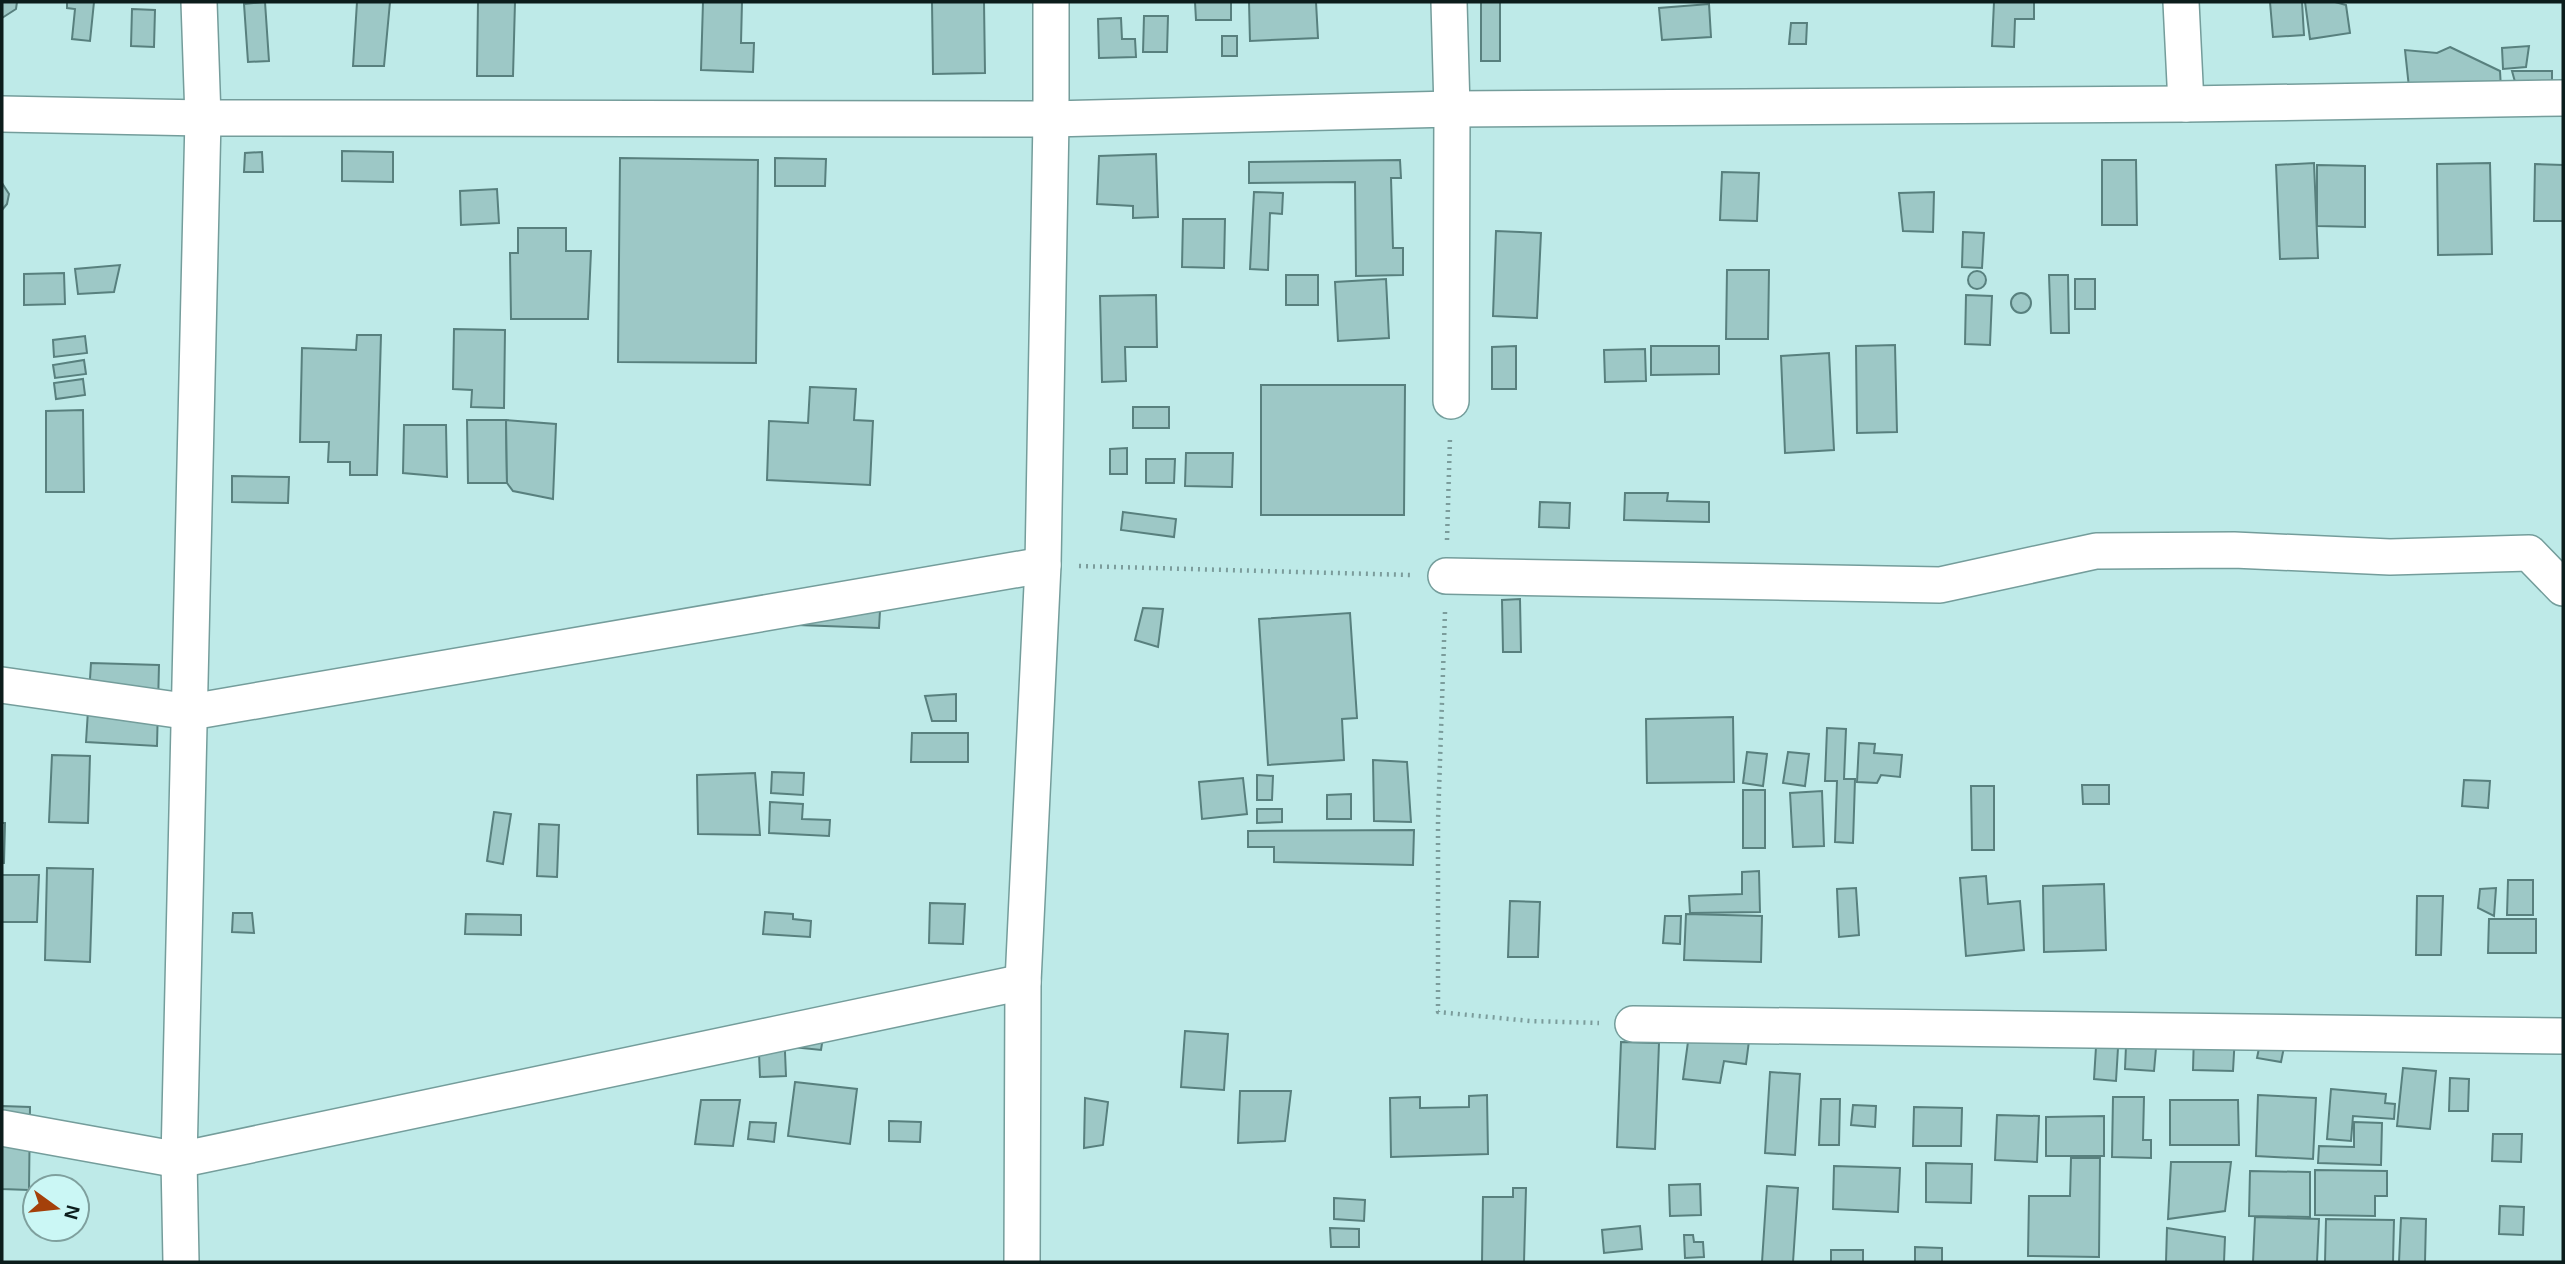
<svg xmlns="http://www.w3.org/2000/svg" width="2565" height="1264" viewBox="0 0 2565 1264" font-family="Arial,sans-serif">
  <rect width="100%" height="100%" fill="#beeae8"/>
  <g fill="#9dc8c6" stroke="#58807e" stroke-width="2">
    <polygon points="2,2 17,2 16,9 2,18"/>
    <polygon points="67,2 94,2 90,41 72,39 75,9 67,8"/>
    <polygon points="265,2 269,61 248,62 244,4"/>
    <polygon points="357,2 390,2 384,66 353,66"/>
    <polygon points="478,2 515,2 513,76 477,76"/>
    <polygon points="703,2 742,2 741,43 754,43 753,72 701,70"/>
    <polygon points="932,2 984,2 985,73 933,74"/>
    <polygon points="1195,2 1231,2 1231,20 1196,20"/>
    <polygon points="1249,2 1316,2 1318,38 1250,41"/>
    <rect x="1481" y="2" width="19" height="59"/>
    <polygon points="1994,2 2034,2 2034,19 2015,19 2014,47 1992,46"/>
    <polygon points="2270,2 2302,2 2304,35 2273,37"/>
    <polygon points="2305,2 2335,2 2346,5 2350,33 2310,39"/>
    <polygon points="1709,4 1711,37 1662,40 1659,8"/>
    <polygon points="132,9 155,10 154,47 131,46"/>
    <polygon points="1144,16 1168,16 1167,52 1143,52"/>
    <polygon points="1121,18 1122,39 1135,39 1136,57 1099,58 1098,19"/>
    <polygon points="1791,23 1807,23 1806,44 1789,44"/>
    <rect x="1222" y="36" width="15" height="20"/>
    <polygon points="2529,46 2526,67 2503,69 2502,48"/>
    <polygon points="2450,47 2500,71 2501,89 2410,97 2405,50 2437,53"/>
    <polygon points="2512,71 2552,71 2552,89 2517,89"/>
    <polygon points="342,151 393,152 393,182 342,181"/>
    <polygon points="262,152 263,172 244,172 245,153"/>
    <polygon points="1156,154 1158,217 1133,218 1133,206 1097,204 1099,156"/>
    <polygon points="620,158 758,160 756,363 618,362"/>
    <polygon points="775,158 826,159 825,186 775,186"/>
    <polygon points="1400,160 1401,178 1391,178 1393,248 1403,248 1403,275 1356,276 1355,182 1249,183 1249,162"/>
    <polygon points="2102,160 2136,160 2137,225 2102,225"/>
    <polygon points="2314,163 2318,258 2280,259 2276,165"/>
    <polygon points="2490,163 2492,254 2438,255 2437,164"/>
    <polygon points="2535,164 2563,165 2563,221 2534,221"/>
    <polygon points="2317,165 2365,166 2365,227 2317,226"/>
    <polygon points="1722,172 1759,173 1757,221 1720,220"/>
    <polygon points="2,183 9,194 7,204 2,210"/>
    <polygon points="497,189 499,223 461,225 460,191"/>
    <polygon points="1254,192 1283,193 1282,214 1270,213 1268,270 1250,269"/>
    <polygon points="1934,192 1933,232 1903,231 1899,193"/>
    <polygon points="1183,219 1225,219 1224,268 1182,267"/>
    <polygon points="518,228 566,228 566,251 591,251 588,319 511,319 510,253 518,253"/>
    <polygon points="1496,231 1541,233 1537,318 1493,316"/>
    <polygon points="1963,232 1984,233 1982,268 1962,267"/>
    <polygon points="120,265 114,292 78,294 75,269"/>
    <polygon points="1727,270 1769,270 1768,339 1726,339"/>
    <circle cx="1977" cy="280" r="9"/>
    <polygon points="64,273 65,304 24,305 24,274"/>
    <rect x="1286" y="275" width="32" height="30"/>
    <polygon points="2049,275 2068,275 2069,333 2051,333"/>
    <polygon points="1386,279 1389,338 1338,341 1335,282"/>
    <rect x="2075" y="279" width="20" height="30"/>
    <circle cx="2021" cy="303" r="10"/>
    <polygon points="1156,295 1157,347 1125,347 1126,381 1102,382 1100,296"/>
    <polygon points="1966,295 1992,296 1990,345 1965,344"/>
    <polygon points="454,329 505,330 504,408 471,407 472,390 453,389"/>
    <polygon points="357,335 381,335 377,475 350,475 350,462 328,462 329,442 300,442 302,348 356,350"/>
    <polygon points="85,336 87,353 54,357 53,340"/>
    <polygon points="1895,345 1897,432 1857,433 1856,346"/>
    <polygon points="1516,346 1516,389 1492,389 1492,347"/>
    <polygon points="1651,346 1719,346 1719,374 1651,375"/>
    <polygon points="1645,349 1646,381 1605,382 1604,350"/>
    <polygon points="1829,353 1834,450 1785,453 1781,356"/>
    <polygon points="84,360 86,374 55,378 53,365"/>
    <polygon points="83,379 85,395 56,399 54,383"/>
    <polygon points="1261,385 1405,385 1404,515 1261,515"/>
    <polygon points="810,387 856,389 854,420 873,421 870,485 767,480 769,421 808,423"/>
    <rect x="1133" y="407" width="36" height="21"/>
    <polygon points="83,410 84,492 46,492 46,411"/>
    <polygon points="467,420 506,420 507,483 468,483"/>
    <polygon points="506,420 556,424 553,499 513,491 507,483"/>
    <polygon points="404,425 446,425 447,477 403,473"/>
    <polygon points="1127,448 1127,474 1110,474 1110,449"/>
    <polygon points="1186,453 1233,453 1232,487 1185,486"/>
    <polygon points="1146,459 1175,459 1174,483 1146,483"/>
    <polygon points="232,476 289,477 288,503 232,502"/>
    <polygon points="1625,493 1668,493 1667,501 1709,502 1709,522 1624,520"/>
    <polygon points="1540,502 1570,503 1569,528 1539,527"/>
    <polygon points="1123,512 1176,519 1174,537 1121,530"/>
    <polygon points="1520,599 1521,652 1503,652 1502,600"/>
    <polygon points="798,608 880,611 879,628 798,625"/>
    <polygon points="1143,608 1163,609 1158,647 1135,640"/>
    <polygon points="1350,613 1357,718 1342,719 1344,760 1268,765 1259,619"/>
    <polygon points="91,663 159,665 157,746 86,742"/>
    <polygon points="956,694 956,721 932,721 925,696"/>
    <polygon points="1733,717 1734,782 1647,783 1646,719"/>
    <polygon points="1827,728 1846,729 1844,779 1855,779 1853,843 1835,842 1837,781 1825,781"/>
    <polygon points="912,733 968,733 968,762 911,762"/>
    <polygon points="1859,743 1875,744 1874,753 1902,755 1900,777 1881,775 1877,783 1857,782"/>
    <polygon points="1747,752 1767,754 1763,786 1743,783"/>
    <polygon points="1788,752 1809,754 1805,786 1783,783"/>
    <polygon points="52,755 90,756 88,823 49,822"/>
    <polygon points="1373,760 1407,762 1411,822 1374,821"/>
    <polygon points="772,772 804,773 803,795 771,793"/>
    <polygon points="755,773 760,835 698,834 697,775"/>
    <polygon points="1257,775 1273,776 1272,800 1257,800"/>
    <polygon points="1243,778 1247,814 1202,819 1199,782"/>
    <polygon points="2464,780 2490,781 2488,808 2462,806"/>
    <polygon points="2082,785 2109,785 2109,804 2083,804"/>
    <polygon points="1971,786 1994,786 1994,850 1972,850"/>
    <rect x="1743" y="790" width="22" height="58"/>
    <polygon points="1822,791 1824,846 1793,847 1790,793"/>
    <polygon points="1351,794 1351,819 1327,819 1327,795"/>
    <polygon points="770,802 803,804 802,819 830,820 829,836 769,833"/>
    <polygon points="1257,809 1282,809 1282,822 1257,823"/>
    <polygon points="494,812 511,814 503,864 487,861"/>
    <polygon points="2,823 5,823 4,863 2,863"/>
    <polygon points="539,824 559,825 557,877 537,876"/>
    <polygon points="1414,830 1413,865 1274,862 1274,847 1248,847 1248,831"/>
    <polygon points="47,868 93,869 90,962 45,960"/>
    <polygon points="1759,871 1760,912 1690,913 1689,896 1742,894 1742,872"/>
    <polygon points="2,875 39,875 37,922 2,922"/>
    <polygon points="1986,876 1988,904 2020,901 2024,950 1966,956 1960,878"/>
    <polygon points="2508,880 2533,880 2533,915 2507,915"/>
    <polygon points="2104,884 2106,950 2044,952 2043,886"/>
    <polygon points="1856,888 1859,935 1839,937 1837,889"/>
    <polygon points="2496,888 2494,916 2478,908 2480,889"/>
    <polygon points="2417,896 2443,896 2441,955 2416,955"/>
    <polygon points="1510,901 1540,902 1538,957 1508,957"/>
    <polygon points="930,903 965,904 963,944 929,943"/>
    <polygon points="765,912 793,914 793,919 811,921 810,937 763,934"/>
    <polygon points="233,913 252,913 254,933 232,932"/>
    <polygon points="466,914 521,915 521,935 465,934"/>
    <polygon points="1686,914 1762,916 1761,962 1684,960"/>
    <polygon points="1665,916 1681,916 1680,944 1663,943"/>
    <polygon points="2489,919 2536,919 2536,953 2488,953"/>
    <polygon points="784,1028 786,1076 760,1077 758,1029"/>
    <polygon points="824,1031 821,1050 793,1047"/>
    <polygon points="1185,1031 1228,1034 1224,1090 1181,1087"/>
    <polygon points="2194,1033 2235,1035 2233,1071 2193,1070"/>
    <polygon points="1689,1034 1749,1041 1746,1064 1724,1061 1720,1083 1683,1079"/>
    <polygon points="2261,1038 2285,1042 2281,1062 2257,1058"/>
    <polygon points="1621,1042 1659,1043 1655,1149 1617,1147"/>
    <polygon points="2126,1046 2156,1048 2154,1071 2125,1069"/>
    <polygon points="2096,1047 2118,1048 2116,1081 2094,1079"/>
    <polygon points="2403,1068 2436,1071 2430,1129 2397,1126"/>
    <polygon points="1770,1072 1800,1074 1795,1155 1765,1153"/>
    <polygon points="2450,1078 2469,1079 2468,1111 2449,1111"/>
    <polygon points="795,1082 857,1089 850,1144 788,1136"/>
    <polygon points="2331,1089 2386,1094 2385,1103 2395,1104 2394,1119 2353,1116 2351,1141 2327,1139"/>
    <polygon points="1240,1091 1291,1091 1285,1141 1238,1143"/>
    <polygon points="1487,1095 1488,1154 1391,1157 1390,1098 1420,1097 1420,1108 1469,1107 1469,1096"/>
    <polygon points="2258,1095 2316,1098 2313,1159 2256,1156"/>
    <polygon points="2113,1097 2144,1097 2143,1140 2151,1140 2151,1158 2112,1157"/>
    <polygon points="1085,1098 1108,1102 1103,1145 1084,1148"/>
    <polygon points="1821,1099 1840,1099 1839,1145 1819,1145"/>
    <polygon points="701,1100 740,1100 733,1146 695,1144"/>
    <polygon points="2170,1100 2238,1100 2239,1145 2170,1145"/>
    <polygon points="1853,1105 1876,1106 1875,1127 1851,1125"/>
    <polygon points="2,1106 30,1107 29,1190 2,1189"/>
    <polygon points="1914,1107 1962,1108 1961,1146 1913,1146"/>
    <polygon points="1997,1115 2039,1116 2037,1162 1995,1160"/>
    <polygon points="2104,1116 2104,1156 2046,1156 2046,1117"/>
    <polygon points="889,1121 921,1122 920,1142 889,1141"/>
    <polygon points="750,1122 776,1123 774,1142 748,1139"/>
    <polygon points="2354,1122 2382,1123 2381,1165 2318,1163 2319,1146 2354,1147"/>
    <polygon points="2493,1134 2522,1134 2521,1162 2492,1161"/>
    <polygon points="2071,1158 2100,1158 2099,1257 2028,1256 2029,1196 2070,1196"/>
    <polygon points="2171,1162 2231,1162 2225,1211 2168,1219"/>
    <polygon points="1926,1163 1972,1164 1971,1203 1926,1202"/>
    <polygon points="1834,1166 1900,1168 1898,1212 1833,1209"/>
    <polygon points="2315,1170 2387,1171 2387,1196 2375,1196 2375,1216 2315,1215"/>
    <polygon points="2250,1171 2310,1172 2310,1217 2249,1216"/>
    <polygon points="1700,1184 1701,1215 1670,1216 1669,1185"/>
    <polygon points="1767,1186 1798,1188 1793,1262 1762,1262"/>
    <polygon points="1513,1188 1526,1188 1524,1262 1482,1262 1483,1197 1513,1197"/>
    <polygon points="1334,1198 1365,1200 1364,1221 1334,1219"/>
    <polygon points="2500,1206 2524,1207 2523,1235 2499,1234"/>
    <polygon points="2255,1217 2319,1219 2317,1262 2253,1262"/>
    <polygon points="2401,1218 2426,1219 2425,1262 2399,1262"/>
    <polygon points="2326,1219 2394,1220 2393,1262 2325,1262"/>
    <polygon points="1640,1226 1642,1249 1604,1253 1602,1230"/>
    <polygon points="1330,1228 1359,1229 1359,1247 1331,1247"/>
    <polygon points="2167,1228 2225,1237 2224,1262 2166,1262"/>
    <polygon points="1684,1235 1693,1235 1694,1242 1703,1242 1704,1257 1685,1258"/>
    <polygon points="1915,1247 1942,1248 1942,1262 1915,1262"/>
    <rect x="1831" y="1250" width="32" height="12"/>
  </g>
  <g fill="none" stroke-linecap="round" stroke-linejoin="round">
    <defs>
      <g id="minor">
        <polyline points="1449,2 1452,109 1451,401"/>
        <polyline points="2181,2 2186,104"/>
        <polyline points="2,114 203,118 1051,119 1452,109 2186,104 2563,98"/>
        <polyline points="1446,576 1940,585 2096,551 2234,550 2390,557 2529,553 2563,588"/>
        <polyline points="2,685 191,712 1043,565"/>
        <polyline points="1633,1024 2563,1036"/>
        <polyline points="2,1128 179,1160 1023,982"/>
        <polyline points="181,1262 179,1160 203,118 199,2"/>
        <polyline points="1022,1262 1023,982 1043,565 1051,119 1051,2"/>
      </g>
    </defs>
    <use href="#minor" stroke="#749d9b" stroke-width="38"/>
    <g stroke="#7b9c9b" stroke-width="4.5" stroke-dasharray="2 5" stroke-linecap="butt">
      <polyline points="1447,540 1450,437"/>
      <polyline points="1079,566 1410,575"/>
      <polyline points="1445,612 1438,821 1438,1012 1530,1021 1599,1023"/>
    </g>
    <use href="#minor" stroke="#fff" stroke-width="35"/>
  </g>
  <rect width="2565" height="1264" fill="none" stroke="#0c1d1c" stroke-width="7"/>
  <g transform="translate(56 1208) rotate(105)"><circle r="33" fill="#cbf7f5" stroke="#7fa09e" stroke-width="2"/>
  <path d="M0-5L12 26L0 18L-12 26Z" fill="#a4400a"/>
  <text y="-10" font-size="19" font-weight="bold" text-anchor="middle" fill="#0c1d1c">N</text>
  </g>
</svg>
